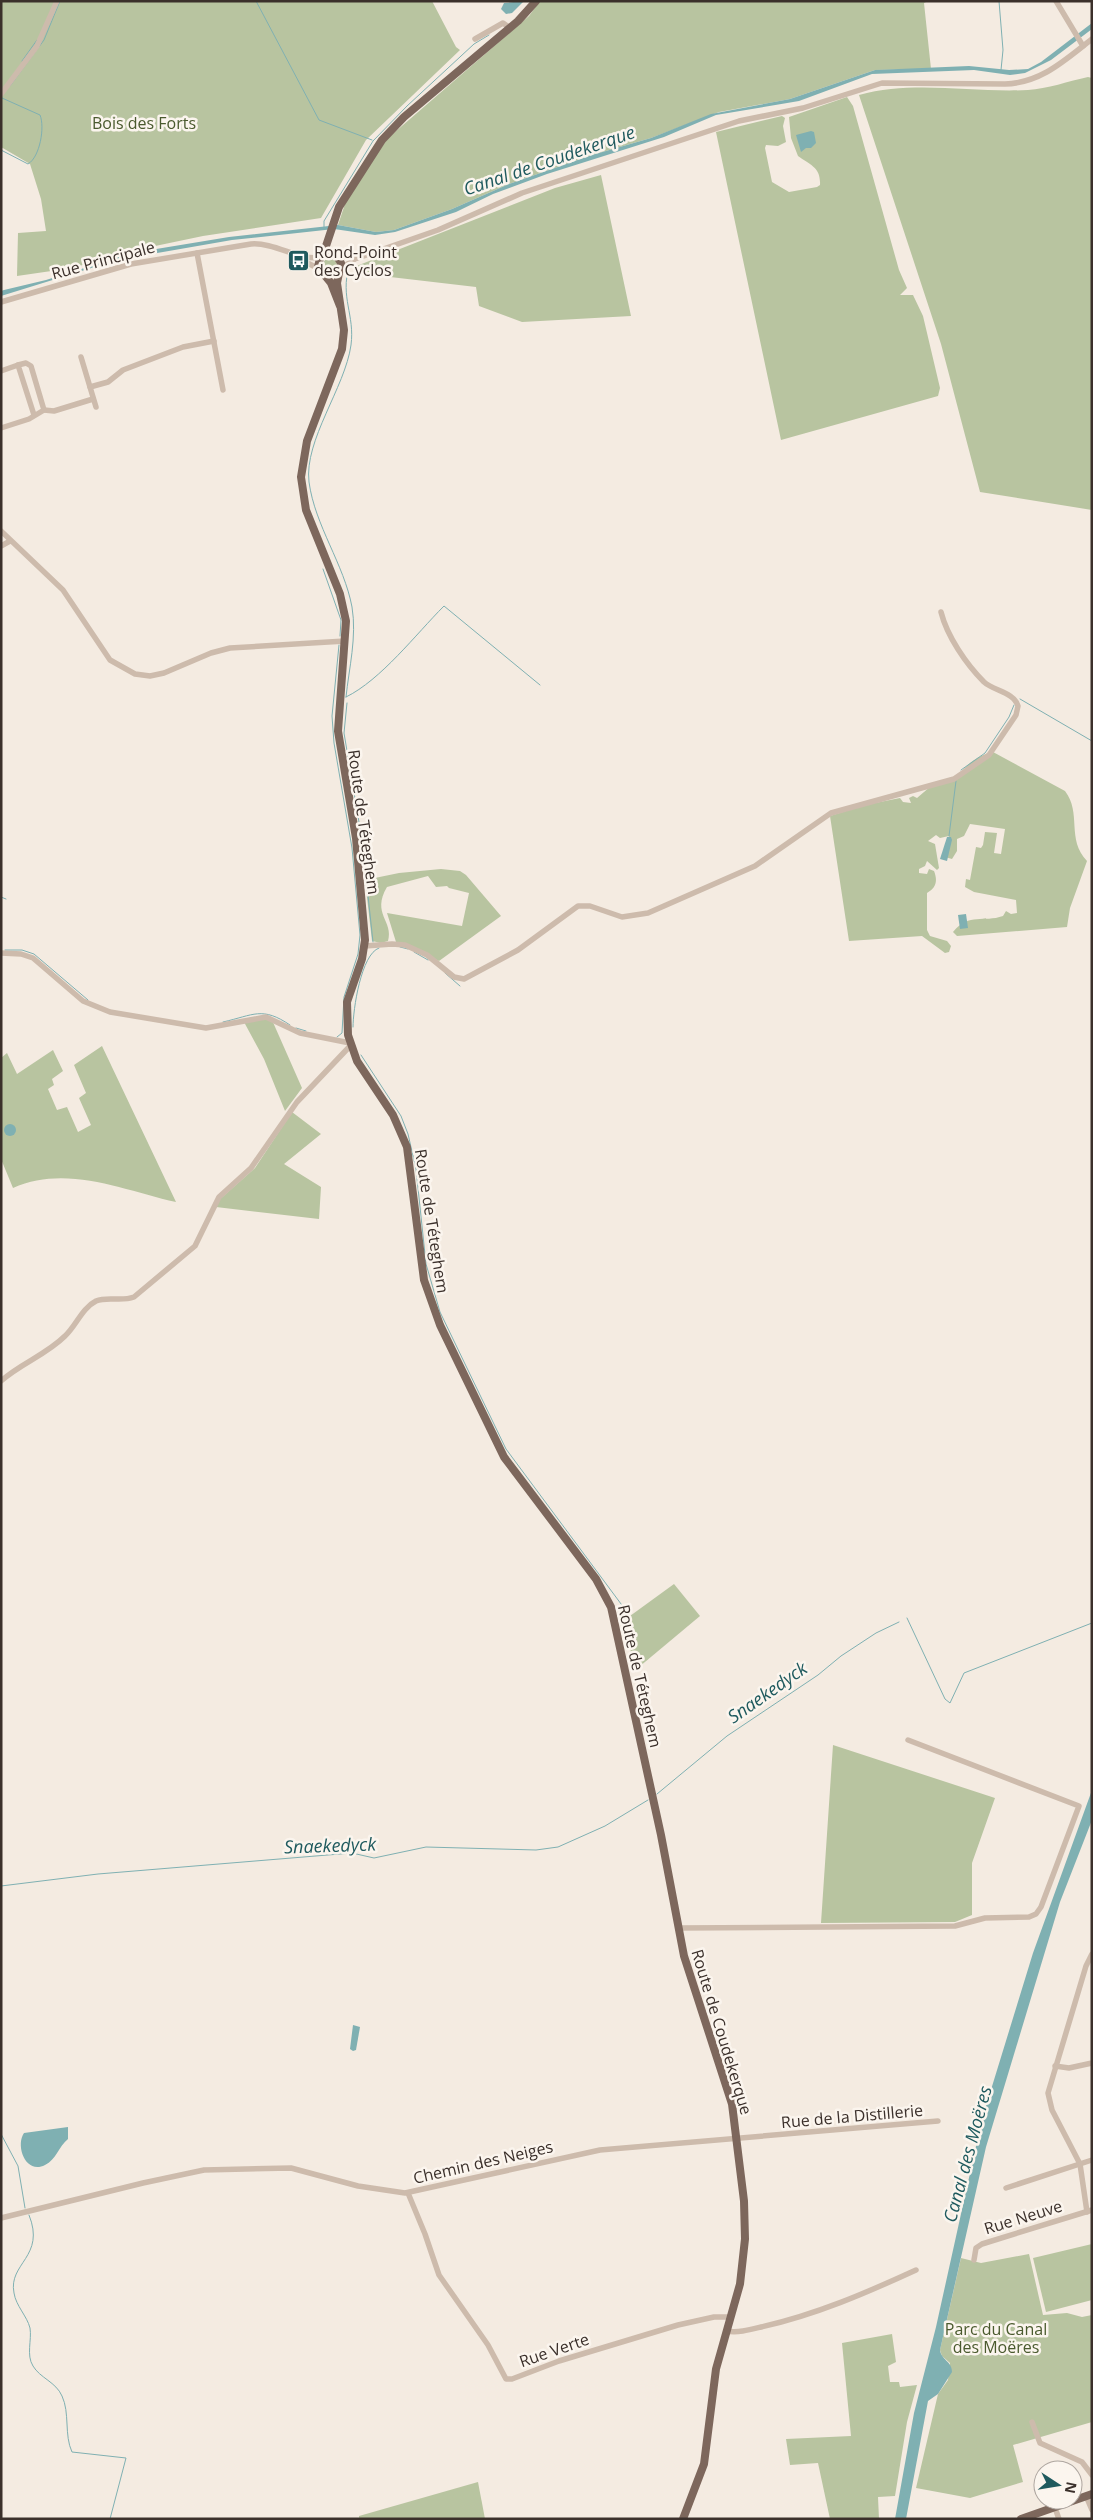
<svg xmlns="http://www.w3.org/2000/svg" width="1093" height="2520" viewBox="0 0 1093 2520" font-family="'Open Sans',sans-serif">
  <rect width="100%" height="100%" fill="#f4ebe1"/>
  <g fill="#b8c4a0">
    <polygon points="1,1 432,1 456,47 460,50 366,140 321,218 203,236 136,250 72,268 17,276 18,233 46,231 41,199 30,164 1,147"/>
    <polygon points="540,1 928,1 924,3 931,69 875,70 790,99 719,112 651,138 592,155 509,184 452,209 394,230 376,232 338,225 345,204 364,172 388,138 529,16"/>
    <path d="M1088,77L1092,78V510L980,492L941,344L859,95C914,80 972,93 1028,90C1047,89 1069,81 1088,77Z"/>
    <path d="M847,97L853,106L899,270L907,288L900,295H913L923,316L940,388L938,396L781,440L716,132L782,116L785,118L783,126L786,142L778,146L766,145L765,148L772,182L789,192L817,187L820,185C821,167 810,165 798,156L791,138L789,117Z"/>
    <polygon points="601,175 631,316 522,322 479,306 476,287 356,273 354,267 555,188"/>
    <circle cx="330" cy="265" r="7"/>
    <path d="M993,752L1065,791C1082,813 1066,839 1087,861L1070,908L1067,927L957,936L953,932C970,912 983,923 1003,916L1006,911L1011,914L1017,913L1016,900L974,892L965,887L966,879L970,880L976,847L981,848L983,845L985,832L997,833L994,853L1001,854L1005,829L970,824L964,836L957,839V851L952,859L945,857L949,836L940,838L936,835L928,841L935,844L939,868L937,870L927,861L925,866L919,869V873L927,874L929,869L934,871C938,881 936,888 927,893V930L930,936L947,941L951,946L949,952L945,953L922,936L849,941L830,816L865,805L900,798L903,802L911,803L909,798L913,796L917,798L931,786L961,775C964,764 982,754 993,752Z"/>
    <path d="M441,869L460,871L466,875L501,916L439,961L396,942L387,913L462,926L469,893L449,888L447,886L436,887L428,876L387,887C371,914 394,921 388,941L381,943L372,941L365,880L399,873Z"/>
    <polygon points="258,1019 272,1020 302,1088 285,1111 264,1059 244,1022"/>
    <path d="M102,1046L176,1202C123,1190 66,1164 13,1188L1,1159V1058L7,1053L17,1074L53,1050L63,1071L52,1079L54,1085L48,1089L57,1110L67,1107L78,1132L91,1125L79,1098L86,1093L74,1065Z"/>
    <polygon points="292,1112 321,1134 284,1164 321,1187 319,1219 216,1207 219,1200 255,1168"/>
    <polygon points="674,1584 700,1616 633,1672 631,1669 630,1616"/>
    <polygon points="833,1745 995,1798 972,1863 972,1915 955,1922 821,1923"/>
    <polygon points="1092,2244 1092,2300 1046,2312 1033,2258"/>
    <polygon points="1029,2254 1043,2315 1067,2313 1082,2317 1092,2315 1092,2422 1013,2445 1023,2482 970,2498 916,2488 938,2394 948,2380 950,2363 942,2356 940,2350 961,2258 981,2263"/>
    <polygon points="892,2334 896,2362 888,2366 890,2382 899,2382 900,2387 917,2385 907,2422 895,2496 878,2497 879,2519 830,2519 818,2463 790,2465 786,2439 851,2436 842,2343"/>
    <polygon points="478,2482 485,2519 359,2519 359,2516"/>
  </g>
  <g fill="#7fb0b2">
    <polygon points="524,1 512,13 506,14 501,9 504,3"/>
    <polygon points="1092,23 1092,29 1051,60 1025,73 1010,75 974,70 872,74 799,101 716,115 664,137 547,174 493,194 456,212 395,232 375,235 334,229 232,240 117,260 1,296 1,291 4,290 46,280 132,253 229,237 338,225 376,232 394,230 452,209 509,184 592,155 651,138 711,114 790,99 875,70 969,66 1009,70 1028,69 1041,62"/>
    <polygon points="811,131 814,132 816,143 811,148 806,148 801,152 796,135"/>
    <polygon points="947,837 951,837 952,840 947,861 940,859"/>
    <polygon points="966,914 968,928 960,929 958,915"/>
    <circle cx="10" cy="1130" r="6"/>
    <path d="M1092,1790V1820L1060,1902L986,2147L940,2350C941,2360 952,2361 952,2372L938,2394L928,2401L906,2519H895L914,2413L936,2327L982,2119L1033,1953Z"/>
    <polygon points="353,2025 360,2027 356,2050 353,2051 350,2049"/>
    <path d="M68,2127V2139C59,2146 56,2160 45,2165C26,2175 15,2146 24,2133Z"/>
  </g>
  <g fill="none" stroke-linecap="round" stroke-linejoin="round">
    <g stroke="#7fb0b2" stroke-width="1">
      <polyline points="256,1 319,120 372,140"/>
      <polyline points="999,1 1003,50 1001,70"/>
      <polyline points="22,61 37,40"/>
      <polyline points="10,86 44,40 60,1"/>
      <path d="M1,150L28,164C40,157 45,127 40,115L2,98"/>
      <polyline points="324,228 324,221 373,141 407,106 474,44 489,35"/>
      <polyline points="323,569 341,620 340,636"/>
      <path d="M346,697C349,668 357,637 352,607C344,564 315,526 309,482C304,440 345,388 351,345C355,315 340,297 349,267"/>
      <path d="M346,697C381,680 416,634 444,606L540,685"/>
      <polyline points="1020,699 1092,741"/>
      <polyline points="347,703 344,733 362,840 373,942"/>
      <polyline points="961,770 985,753 1009,717 1014,705"/>
      <polyline points="949,836 956,781"/>
      <polyline points="1,897 6,899"/>
      <polyline points="400,947 408,949"/>
      <polyline points="5,950 22,950 34,954 88,1000"/>
      <polyline points="414,952 428,960"/>
      <polyline points="445,973 460,986"/>
      <path d="M223,1022C254,1015 262,1006 290,1025"/>
      <path d="M353,1027C353,1010 361,954 379,948"/>
      <polyline points="296,1028 306,1031"/>
      <polyline points="337,1037 342,1033 344,997 358,954 360,935 352,848 334,743 332,716 339,645"/>
      <polyline points="361,1055 401,1116 408,1134 416,1169 426,1264 440,1312 506,1449 630,1616"/>
      <polyline points="907,1618 945,1699 950,1703 964,1673 1092,1623"/>
      <polyline points="657,1794 727,1736 818,1675 841,1656 876,1633 899,1622"/>
      <polyline points="1,1886 98,1874 352,1853 374,1858 426,1847 536,1850 558,1847 605,1826 648,1800"/>
      <polyline points="1,2134 18,2166 25,2208"/>
      <path d="M29,2215C46,2257 8,2263 14,2293C16,2306 27,2316 30,2328C32,2340 26,2355 33,2366C40,2378 56,2382 62,2396C70,2413 64,2435 72,2452L126,2458L110,2519"/>
    </g>
    <g stroke="#cdbbac" stroke-width="5.5">
      <polyline points="1056,1 1083,46"/>
      <polyline points="475,39 503,23 510,28"/>
      <polyline points="1,94 37,46 57,1"/>
      <polyline points="197,253 223,390"/>
      <polyline points="338,257 357,256"/>
      <polyline points="298,258 319,269"/>
      <path d="M340,269L355,259L438,230L522,193L739,121L803,108L882,83L1005,84C1041,83 1065,60 1092,39"/>
      <path d="M1,302L131,264L251,244C275,242 301,262 321,257"/>
      <polyline points="81,357 96,407"/>
      <polyline points="1,371 18,365"/>
      <polyline points="90,387 108,382 123,370 183,347 214,341"/>
      <polyline points="44,410 54,411 93,399"/>
      <polyline points="1,428 29,419 44,410 31,366 26,363 18,365 34,415"/>
      <polyline points="1,531 63,590 110,660 135,674 150,676 164,673 211,653 230,648 345,641"/>
      <polyline points="1,546 10,541"/>
      <path d="M365,946L392,944L405,945L427,955L454,977L464,979L518,950L578,906H590L622,917L648,913L755,866L831,813L954,779L989,755L1016,715L1018,706C1014,692 994,691 984,682C966,664 947,636 941,612"/>
      <polyline points="1,953 21,954 33,958 83,1001 110,1012 206,1028 266,1017 300,1033 350,1043"/>
      <path d="M1,1381C21,1363 46,1355 65,1336C76,1326 82,1308 96,1301C108,1296 121,1302 134,1297L195,1246L219,1197L251,1168L297,1102L351,1045"/>
      <polyline points="678,1928 955,1926 985,1918 1029,1917 1036,1914 1041,1907 1079,1806 908,1740"/>
      <polyline points="1055,2066 1069,2068 1092,2063"/>
      <polyline points="1006,2188 1092,2160"/>
      <polyline points="408,2193 425,2234 439,2275 488,2345 506,2379 512,2379 559,2361 678,2325 714,2317 731,2317"/>
      <polyline points="1087,2212 1080,2164 1052,2110 1048,2093 1086,1966 1092,1954"/>
      <polyline points="1,2218 143,2183 204,2170 291,2168 358,2186 405,2193 600,2150 938,2121"/>
      <polyline points="974,2260 976,2248 982,2244 1092,2210"/>
      <path d="M726,2331C738,2333 749,2330 761,2327C815,2315 866,2293 916,2270"/>
      <polyline points="1032,2422 1040,2443 1082,2462 1092,2475"/>
      <polyline points="1086,2496 1092,2510"/>
      <polyline points="1055,2508 1059,2519"/>
    </g>
    <g stroke="#7d675c" stroke-width="8">
      <polyline points="323,255 339,207 382,140 404,117 518,21 536,1"/>
      <polyline points="340,306 331,283 318,267 320,258 327,254 336,255 341,263 337,283 344,330 342,349 307,441 301,477 306,510 340,594 346,621 338,731 356,838 365,940 362,959 347,1002 348,1035 357,1061 393,1115 407,1147 424,1280 440,1325 504,1457 596,1579 611,1607 661,1835 684,1956 732,2104 744,2201 745,2239 740,2284 716,2369 704,2464 683,2519"/>
      <polyline points="1021,2519 1092,2494"/>
    </g>
  </g>
  <defs>
    <symbol id="bus-square" viewBox="-11 -11 22 22"><rect x="-9" y="-9" width="18" height="18" rx="4" fill="#1f5a5e" stroke="#fbf5ee"/><path d="M-5-6H5V4H4V6H2V4H-2V6H-4V4H-5ZM-3.5-4V0h7V-4ZM-3.5 1.2v1.5H-2V1.2ZM2 1.2v1.5H3.5V1.2Z" fill="#fff"/></symbol>
  </defs>
  <g fill-rule="evenodd">
    <use href="#bus-square" x="286" y="248" width="25" height="25"/>
  </g>
  <g text-anchor="middle" dominant-baseline="central" stroke-width="5" stroke-linejoin="round" paint-order="stroke">
    <g font-size="16" fill="#4a5a2e" stroke="#fbf5ee">
      <text x="144" y="123">Bois des Forts</text>
      <text x="996" y="2329">Parc du Canal<tspan x="996" dy="18">des Moëres</tspan></text>
    </g>
    <g font-size="16" fill="#3b302b" stroke="#fbf5ee" text-anchor="start">
      <text x="314" y="252">Rond-Point<tspan x="314" dy="18">des Cyclos</tspan></text>
    </g>
    <g font-size="16" fill="#3b302b" stroke="#fbf5ee">
      <text transform="translate(103 260) rotate(-15)">Rue Principale</text>
      <text transform="translate(364 822) rotate(82)">Route de Téteghem</text>
      <text transform="translate(432 1221) rotate(81)">Route de Téteghem</text>
      <text transform="translate(640 1676) rotate(77)">Route de Téteghem</text>
      <text transform="translate(722 2032) rotate(73)">Route de Coudekerque</text>
      <text transform="translate(852 2116) rotate(-5)">Rue de la Distillerie</text>
      <text transform="translate(483 2162) rotate(-13)">Chemin des Neiges</text>
      <text transform="translate(1023 2217) rotate(-17)">Rue Neuve</text>
      <text transform="translate(554 2350) rotate(-19)">Rue Verte</text>
    </g>
    <g font-size="18" font-style="italic" fill="#1f5a5e" stroke="#fbf5ee">
      <text transform="translate(549 160) rotate(-19)">Canal de Coudekerque</text>
      <text transform="translate(767 1692) rotate(-35)">Snaekedyck</text>
      <text transform="translate(330 1845) rotate(-2)">Snaekedyck</text>
      <text transform="translate(967 2154) rotate(-75)">Canal des Moëres</text>
    </g>
  </g>
  <rect width="1093" height="2520" fill="none" stroke="#3b302b" stroke-width="5"/>
  <g transform="translate(1058 2485) rotate(102)"><circle r="24" fill="#fbf5ee" stroke="#aea6a0"/>
  <path d="M0-4L9 19L0 12L-9 19Z" fill="#1f5a5e"/>
  <text y="-8" font-size="14" font-weight="bold" text-anchor="middle" fill="#3b302b">N</text>
  </g>
</svg>
